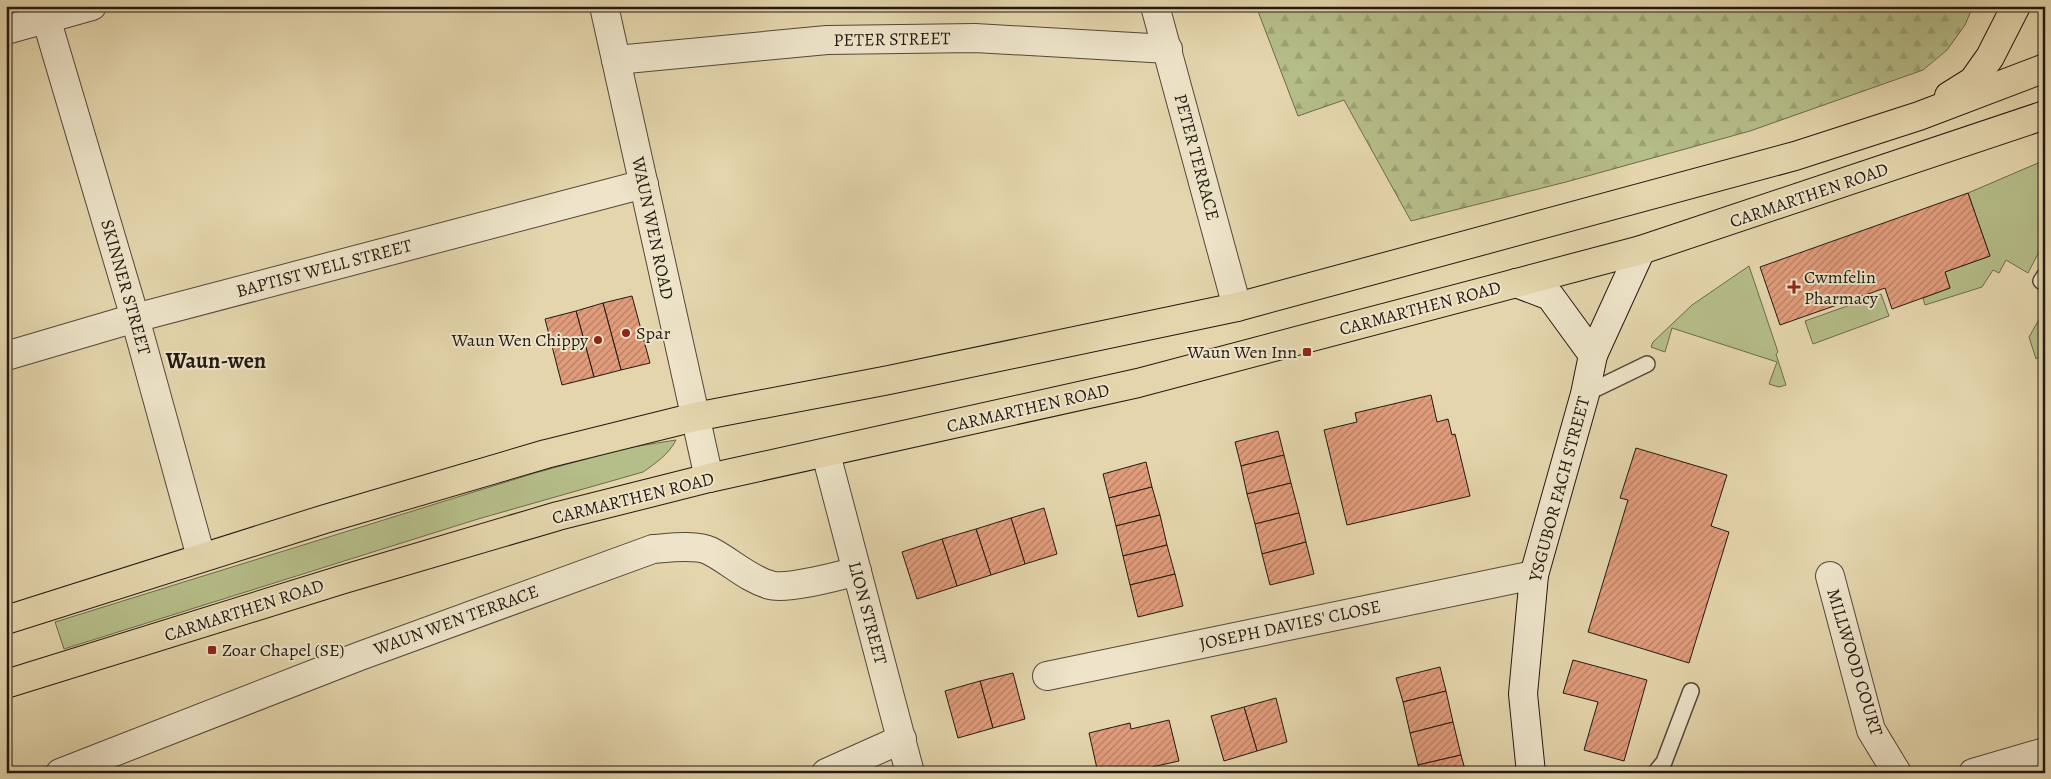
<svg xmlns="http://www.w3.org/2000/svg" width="2051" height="779" viewBox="0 0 2051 779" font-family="Alegreya,serif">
  <defs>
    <pattern id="forest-firs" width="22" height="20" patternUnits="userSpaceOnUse" patternTransform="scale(1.25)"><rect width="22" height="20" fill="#b5bd88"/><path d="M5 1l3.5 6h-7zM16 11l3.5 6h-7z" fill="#9ba274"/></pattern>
    <pattern id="building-hatch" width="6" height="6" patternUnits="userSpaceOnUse" patternTransform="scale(1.25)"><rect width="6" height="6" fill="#e19c7b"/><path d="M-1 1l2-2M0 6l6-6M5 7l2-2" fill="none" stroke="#b67e63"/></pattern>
  </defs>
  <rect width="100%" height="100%" fill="#e4d5ac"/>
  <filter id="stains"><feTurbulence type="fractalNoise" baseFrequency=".004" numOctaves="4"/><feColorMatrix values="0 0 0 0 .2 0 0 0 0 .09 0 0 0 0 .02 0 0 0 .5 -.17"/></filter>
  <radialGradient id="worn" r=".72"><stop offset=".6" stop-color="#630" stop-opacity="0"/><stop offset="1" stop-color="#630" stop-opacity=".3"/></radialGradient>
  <g fill="#b5bd88" stroke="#6c6b4c">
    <polygon points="2045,160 2045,240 2028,273 2006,260 1999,273 1993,270 1982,287 1925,305 1923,298 1950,288 1945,272 1990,256 1968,193"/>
    <polygon points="1749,266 1778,352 1776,354 1786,385 1779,387 1769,384 1777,362 1672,328 1665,352 1651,347 1653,342 1692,305"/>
    <polygon points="1881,294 1889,316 1813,344 1805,321"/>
    <polygon points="2045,309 2045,352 2036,359 2029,337"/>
    <path d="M676,440C669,454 656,463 643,472L478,519L64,649L55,622L535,473L626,448Z"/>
  </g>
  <polygon fill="url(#forest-firs)" stroke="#6c6b4c" points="1256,6 1973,6 1965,25 1947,50 1923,70 1750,131 1566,182 1411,221 1344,100 1298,116"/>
  <g fill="url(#building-hatch)" stroke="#231911">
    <polygon points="1968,193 1990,256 1945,272 1950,288 1892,309 1885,288 1780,325 1760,267"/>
    <polygon points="632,296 650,363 621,370 603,303"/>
    <polygon points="603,303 621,370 594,377 576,311"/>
    <polygon points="576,311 594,377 562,385 545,319"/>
    <polygon points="1431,395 1437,422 1448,419 1452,435 1455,434 1470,496 1347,525 1324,430 1357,422 1355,413"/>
    <polygon points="1278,431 1284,455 1241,466 1235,442"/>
    <polygon points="1636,448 1727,475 1711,526 1729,532 1689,663 1588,632 1628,500 1620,498"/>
    <polygon points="1284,455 1291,483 1247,494 1241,466"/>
    <polygon points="1146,462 1152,487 1109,498 1103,474"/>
    <polygon points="1291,483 1299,513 1255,524 1247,494"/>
    <polygon points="1152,487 1160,515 1116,526 1109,498"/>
    <polygon points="1044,508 1057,554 1025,564 1011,518"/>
    <polygon points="1299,513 1306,542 1262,554 1255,524"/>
    <polygon points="1160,515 1167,545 1123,556 1116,526"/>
    <polygon points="1011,518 1025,564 991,575 976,529"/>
    <polygon points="976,529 991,575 957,586 942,539"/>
    <polygon points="942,539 957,586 917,599 902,552"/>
    <polygon points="1306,542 1314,574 1270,585 1262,554"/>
    <polygon points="1167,545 1175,574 1130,585 1123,556"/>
    <polygon points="1175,574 1183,606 1138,617 1130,585"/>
    <polygon points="1573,660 1647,680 1624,761 1584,750 1598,702 1563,693"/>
    <polygon points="1440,667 1446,691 1403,702 1396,678"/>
    <polygon points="1013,673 1025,719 993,728 980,681"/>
    <polygon points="980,681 993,728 958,738 945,691"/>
    <polygon points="1446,691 1453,722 1410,733 1403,702"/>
    <polygon points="1276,698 1287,742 1257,751 1244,707"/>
    <polygon points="1244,707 1257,751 1224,761 1211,716"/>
    <polygon points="1169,720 1179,761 1152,767 1154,773 1098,773 1089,733 1130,723 1131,729"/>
    <polygon points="1453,722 1461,755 1418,765 1410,733"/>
    <polygon points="1461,755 1466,773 1419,773 1418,765"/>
  </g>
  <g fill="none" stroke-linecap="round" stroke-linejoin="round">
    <defs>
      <g id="lane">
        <polyline points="2041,281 2045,275"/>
        <polyline points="1585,394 1647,364"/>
        <polyline points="1655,773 1664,762 1691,691"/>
      </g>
      <g id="street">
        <polyline points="604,6 709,478"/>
        <polyline points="1155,6 1237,307"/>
        <polyline points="46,18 135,318 201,557"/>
        <polyline points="6,30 92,6"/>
        <polyline points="616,60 827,40 975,38 1168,49"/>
        <polyline points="6,356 135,318 644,184"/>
        <polyline points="826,454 910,773"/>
        <polyline points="1830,576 1871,730 1897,773"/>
        <polyline points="1047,676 1534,575"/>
        <path d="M60,773L360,656L653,549C668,548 696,544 710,551C730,561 748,579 770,585C786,590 839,576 857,571"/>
        <polyline points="826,773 902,739"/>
        <polyline points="1973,773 2045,752"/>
      </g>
      <g id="secondary">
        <polyline points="1516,283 1550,296 1593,355"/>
        <polyline points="1531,773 1523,694 1534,575 1585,394 1593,355 1641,250"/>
      </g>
      <g id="primary">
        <polyline points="1949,96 1973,81 1990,57 2016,6"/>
        <polyline points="6,620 325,519 546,454 695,417 889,380 1237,307 1795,156 1919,116 2045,68"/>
        <polyline points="6,684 341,580 558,516 709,478 1138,383 1641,250 2045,115"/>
      </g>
    </defs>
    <use href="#lane" stroke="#534838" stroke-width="18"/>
    <use href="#street" stroke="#534838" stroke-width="30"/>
    <use href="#secondary" stroke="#231911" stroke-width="30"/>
    <use href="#primary" stroke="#231911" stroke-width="30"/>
    <use href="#lane" stroke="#ede4c9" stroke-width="15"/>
    <use href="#street" stroke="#ede4c9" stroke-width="28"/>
    <use href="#secondary" stroke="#ede4c9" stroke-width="28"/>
    <use href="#primary" stroke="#e4d5ac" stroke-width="28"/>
  </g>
  <g fill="#8f2418" stroke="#ede4c9" stroke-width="2">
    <path d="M1791.5 279.5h5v5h5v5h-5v5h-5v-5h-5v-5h5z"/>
    <circle cx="626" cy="333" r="5"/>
    <circle cx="598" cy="340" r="5"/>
    <rect x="1302" y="347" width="10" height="10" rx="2.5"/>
    <rect x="207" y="645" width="10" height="10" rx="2.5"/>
  </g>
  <g text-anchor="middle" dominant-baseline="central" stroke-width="4" stroke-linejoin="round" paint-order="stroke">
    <g font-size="18" fill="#231911" stroke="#ede4c9">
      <text transform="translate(892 39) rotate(-1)">PETER STREET</text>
      <text transform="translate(1197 157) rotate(75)">PETER TERRACE</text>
      <text transform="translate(1809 195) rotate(-19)">CARMARTHEN ROAD</text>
      <text transform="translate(653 228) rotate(78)">WAUN WEN ROAD</text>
      <text transform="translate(324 268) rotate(-15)">BAPTIST WELL STREET</text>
      <text transform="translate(126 287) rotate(74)">SKINNER STREET</text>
      <text transform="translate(1420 308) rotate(-15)">CARMARTHEN ROAD</text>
      <text transform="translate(1028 408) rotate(-13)">CARMARTHEN ROAD</text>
      <text transform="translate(1559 489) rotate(-75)">YSGUBOR FACH STREET</text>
      <text transform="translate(633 498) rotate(-14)">CARMARTHEN ROAD</text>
      <text transform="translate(244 610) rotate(-18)">CARMARTHEN ROAD</text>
      <text transform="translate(868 613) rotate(75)">LION STREET</text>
      <text transform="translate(456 620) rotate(-20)">WAUN WEN TERRACE</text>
      <text transform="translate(1290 625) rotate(-12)">JOSEPH DAVIES' CLOSE</text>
      <text transform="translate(1855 662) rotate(73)">MILLWOOD COURT</text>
    </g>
    <g font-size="18" fill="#231911" stroke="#ede4c9" text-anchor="start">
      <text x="1804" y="277">Cwmfelin<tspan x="1804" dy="21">Pharmacy</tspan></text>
      <text x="636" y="333">Spar</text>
      <text x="588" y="340" text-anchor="end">Waun Wen Chippy</text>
      <text x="1297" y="352" text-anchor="end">Waun Wen Inn</text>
      <text x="222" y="650">Zoar Chapel (SE)</text>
    </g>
    <g font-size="22" font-weight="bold" fill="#231911" stroke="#ede4c9">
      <text x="216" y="361">Waun-wen</text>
    </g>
  </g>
  <rect width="2051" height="779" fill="none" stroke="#e4d5ac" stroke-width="25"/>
  <rect x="8" y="8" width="2036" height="764" fill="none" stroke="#231911" stroke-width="2.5"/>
  <rect x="12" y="12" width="2026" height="754" fill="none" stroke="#231911"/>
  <rect width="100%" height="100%" filter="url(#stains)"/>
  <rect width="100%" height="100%" fill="url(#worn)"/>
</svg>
